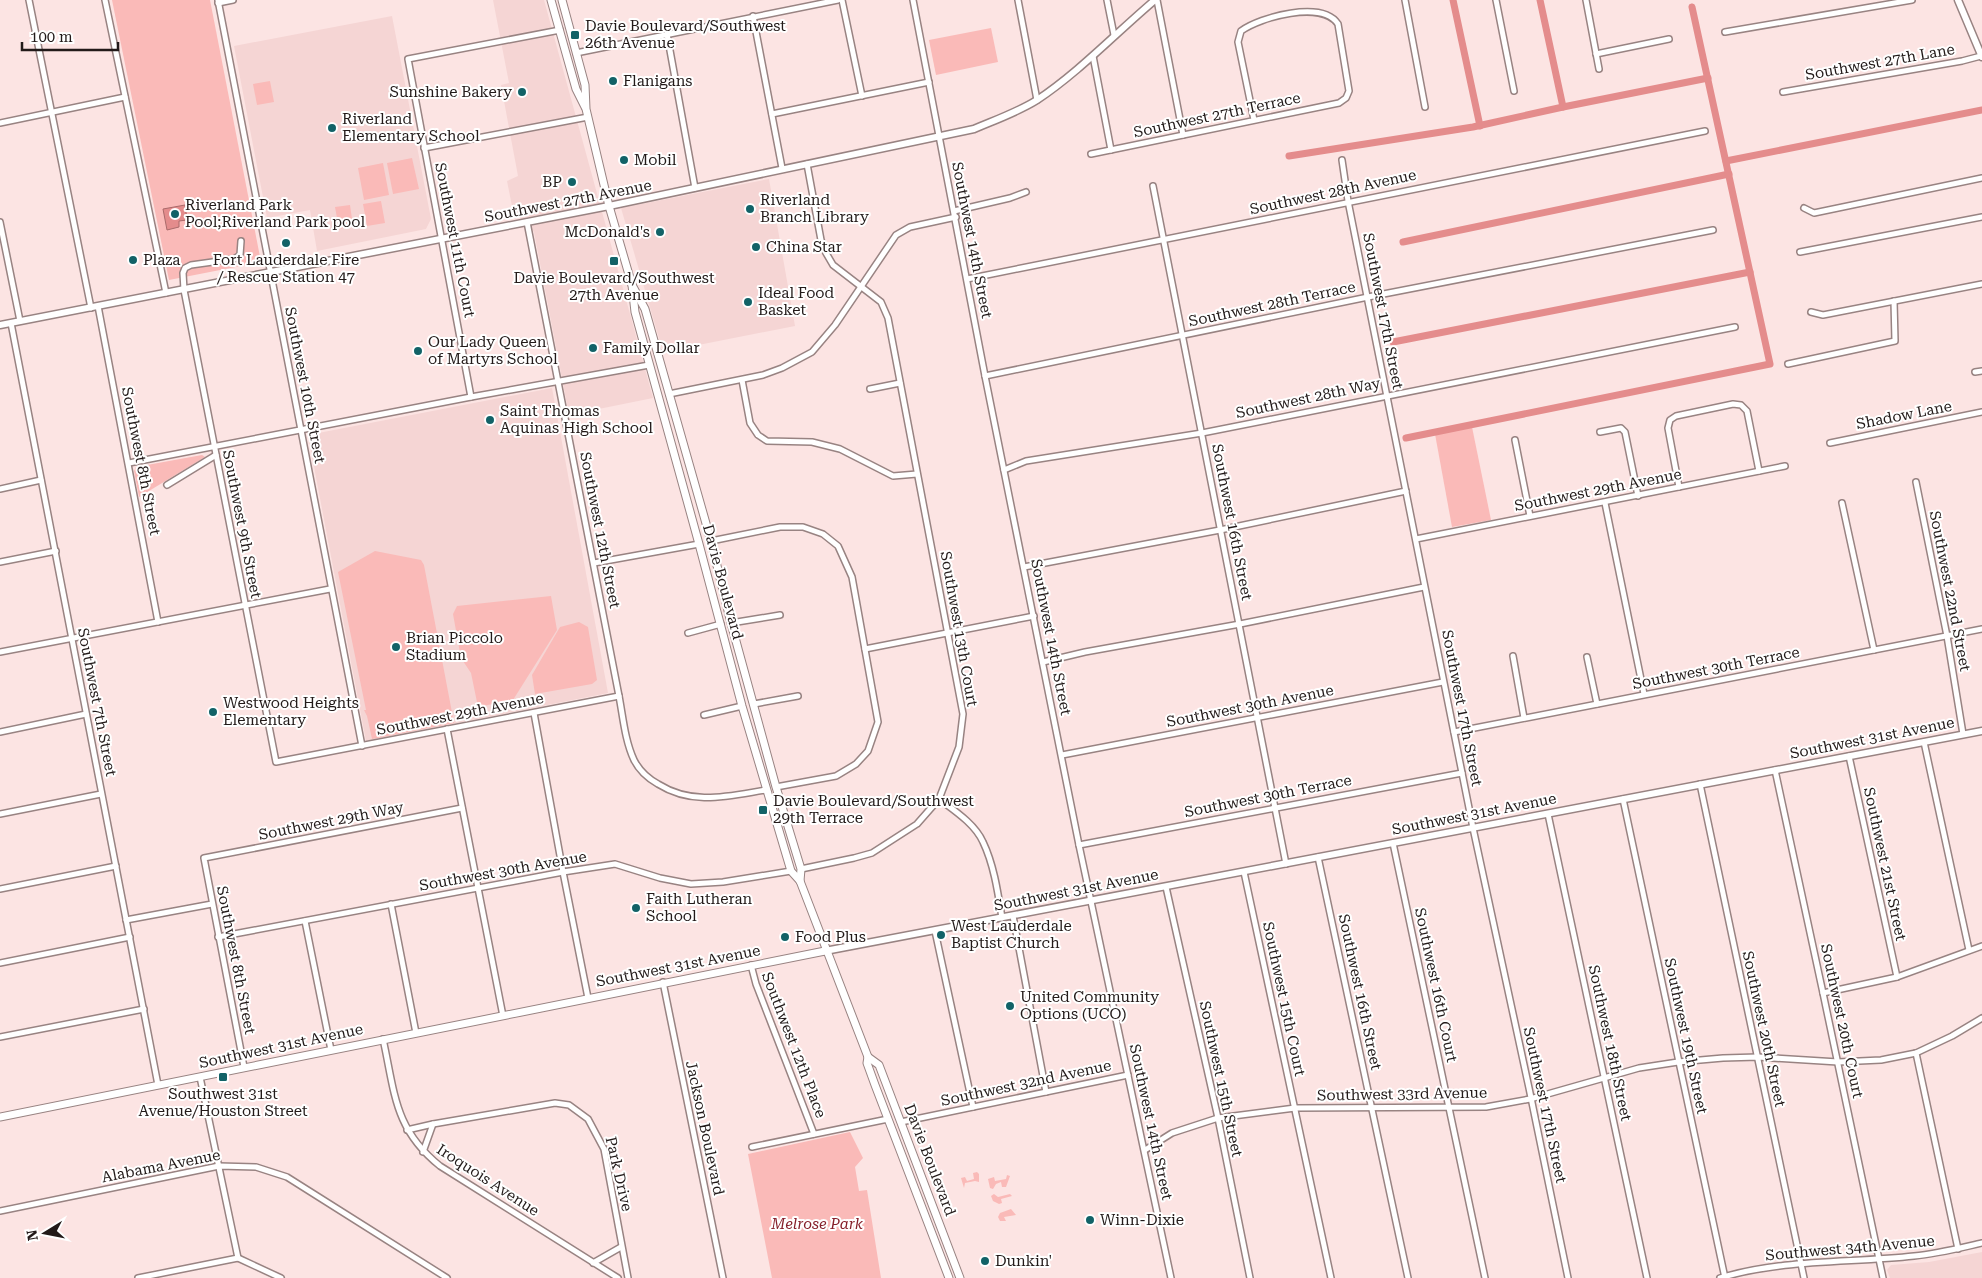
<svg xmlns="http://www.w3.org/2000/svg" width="1982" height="1278" viewBox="0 0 1982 1278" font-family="'Roboto Serif',serif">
  <rect width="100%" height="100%" fill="#fce4e3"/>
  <g fill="#f5d5d4">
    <polygon points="493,0 544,0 653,398 569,415 534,232 513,211 507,181 518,176 501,85 509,83"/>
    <polygon points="392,16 431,219 426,229 317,251 310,210 267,218 234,46"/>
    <polygon points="769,179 795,326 663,352 621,208"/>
    <polygon points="552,388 608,693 366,741 308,435"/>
    <polygon points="1982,1252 1982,1278 1890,1278 1887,1270 1891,1265 1929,1262"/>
  </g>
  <g fill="#fabab8">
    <polygon points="112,0 210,0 261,262 169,280"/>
    <polygon points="991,28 998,62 936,75 929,40"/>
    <polygon points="270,81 274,102 257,105 253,84"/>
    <polygon points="412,158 419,189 393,194 387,163"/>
    <polygon points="383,163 389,195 364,200 358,168"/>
    <polygon points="381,201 385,223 367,226 363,204"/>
    <polygon points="350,205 353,226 339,229 335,207"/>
    <polygon points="1472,427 1491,520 1452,527 1435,434"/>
    <polygon points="202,455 205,457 139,497 134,471 136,467"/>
    <polygon points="375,551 421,560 424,565 454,723 372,739 367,716 364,710 366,710 338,572"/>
    <polygon points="551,596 557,630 513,700 478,707 471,673 461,658 453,614 457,606"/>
    <polygon points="579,622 588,627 597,680 592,684 535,694 532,675 560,627"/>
    <polygon points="850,1132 863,1158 855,1167 859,1191 867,1190 881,1278 772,1278 748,1154"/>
    <polygon points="977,1172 979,1174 979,1182 975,1181 965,1183 964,1188 961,1178 965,1177 967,1181 974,1179 973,1173"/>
    <polygon points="1007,1175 1010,1176 1006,1187 1002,1187 1001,1182 996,1184 993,1189 990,1188 988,1179 994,1177 995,1181 1006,1179"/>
    <polygon points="994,1194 998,1197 1010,1194 1012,1196 1001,1199 1002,1203 999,1204 993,1201 991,1196"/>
    <polygon points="1011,1209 1016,1215 1004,1217 1006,1221 1000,1221 998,1217 1000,1213"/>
  </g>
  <polygon fill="#e48c8c" stroke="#aa6a6a" points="185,205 187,220 179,221 179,227 167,230 163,209"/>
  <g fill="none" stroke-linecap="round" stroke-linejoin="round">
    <g stroke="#e48c8c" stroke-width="7">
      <polyline points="1453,0 1480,126"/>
      <polyline points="1540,0 1563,107"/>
      <polyline points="1289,156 1473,127 1563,107 1708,78"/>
      <polyline points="1726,161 1982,110"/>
      <polyline points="1403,242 1729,174"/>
      <polyline points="1393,342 1750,272"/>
      <polyline points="1406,438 1770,364 1692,7"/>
    </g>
    <defs>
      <g id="minor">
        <polyline points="29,0 91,308"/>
        <polyline points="105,0 166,293"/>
        <polyline points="218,0 362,746"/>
        <polyline points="842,0 862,96"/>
        <polyline points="913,0 985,376 1079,845 1171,1278"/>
        <polyline points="1018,0 1037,100"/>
        <polyline points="1107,0 1114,35"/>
        <polyline points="1157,0 1183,135"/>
        <polyline points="1405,0 1425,107"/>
        <polyline points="1496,0 1514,91"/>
        <polyline points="1586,0 1599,69"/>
        <polyline points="218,3 233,0"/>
        <polyline points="753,16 782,168"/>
        <polyline points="1725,32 1912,0"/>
        <polyline points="667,34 695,188"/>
        <polyline points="576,53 838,0"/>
        <polyline points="1596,54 1669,39"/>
        <polyline points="1093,56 1111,150"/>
        <polyline points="1783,92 1962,61 1981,56"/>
        <polyline points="772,114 929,82"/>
        <polyline points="0,123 125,97"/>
        <polyline points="424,148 588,117"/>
        <path d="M1091,154L1339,103L1346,98L1349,91L1338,24C1322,0 1260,17 1241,31L1238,42L1254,120"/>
        <polyline points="1342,160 1348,201 1473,828 1529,1088 1568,1278"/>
        <path d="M807,164L821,240L826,253L833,265L881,302L888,318L963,714L959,747L939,799C955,811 975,824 983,842C994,865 998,893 1002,918"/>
        <polyline points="1153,186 1286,864"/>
        <polyline points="1804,208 1814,213 1982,178"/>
        <polyline points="954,211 1010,198 1026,192"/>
        <polyline points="0,222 20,321"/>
        <path d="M527,222L619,696C623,717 625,741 634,760C639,770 649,779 658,784C693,806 728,796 766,790"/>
        <polyline points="241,241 240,255 234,259 191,265 185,268 183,273 184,290 276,762 619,696"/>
        <polyline points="1800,252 1982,217"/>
        <polyline points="967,279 1705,131"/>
        <polyline points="98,306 158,622"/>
        <polyline points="1811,312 1823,315 1982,284"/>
        <polyline points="11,323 158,1085"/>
        <polyline points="1788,364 1895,341 1894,301"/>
        <polyline points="1975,372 1982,371"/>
        <polyline points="985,376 1368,297 1713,230"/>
        <polyline points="742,380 750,423 758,435 767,441 812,442 840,449 893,476 917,474"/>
        <polyline points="870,389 900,383"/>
        <polyline points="669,394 763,375 782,368 812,352 835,325 896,235 910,227 956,217"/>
        <polyline points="471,397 408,59 560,30"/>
        <polyline points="1600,432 1621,428 1625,432 1638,496"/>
        <polyline points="1515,440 1530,516"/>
        <polyline points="1830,443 1982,412"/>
        <polyline points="129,463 471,397 649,365"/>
        <polyline points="1004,470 1026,461 1202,433 1735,327"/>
        <polyline points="1916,482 1947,636 1963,734"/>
        <polyline points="167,485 216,455"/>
        <polyline points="1679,487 1668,428 1670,420 1676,416 1733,404 1741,405 1747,411 1759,471"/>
        <polyline points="0,489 41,480"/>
        <polyline points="1605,503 1644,694"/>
        <polyline points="1842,503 1874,650"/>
        <polyline points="1416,539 1785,466"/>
        <polyline points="711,541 780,527 803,527 823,534 838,546 852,577 878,722 868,751 856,764 836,776 776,787"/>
        <polyline points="0,562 56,551"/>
        <polyline points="594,563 699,544"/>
        <polyline points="1024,567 1220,530 1406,491"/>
        <polyline points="731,623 780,615"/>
        <polyline points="688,633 721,624"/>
        <polyline points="865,649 1034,616"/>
        <polyline points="0,652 330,589"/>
        <polyline points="1513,656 1524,718"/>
        <polyline points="1587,657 1597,704"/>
        <polyline points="1043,662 1085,652 1240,624 1424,587"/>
        <polyline points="754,704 798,696"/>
        <polyline points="534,713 563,872 588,998"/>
        <polyline points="704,715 742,706"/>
        <polyline points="447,729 503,1016"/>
        <polyline points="0,732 86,714"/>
        <polyline points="1454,732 1982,629"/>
        <polyline points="1924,742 1969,950"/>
        <polyline points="1062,755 1443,682"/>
        <polyline points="1849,756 1897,977"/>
        <polyline points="1775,770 1823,993 1883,1278"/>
        <polyline points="1700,784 1804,1278"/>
        <polyline points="1623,799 1725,1278"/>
        <polyline points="0,814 101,794"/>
        <polyline points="1548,814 1647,1278"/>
        <polyline points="1393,843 1485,1278"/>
        <polyline points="1079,845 1462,773"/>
        <polyline points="1318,857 1408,1278"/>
        <polyline points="801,869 854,858 872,853 917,824 939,799"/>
        <polyline points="1244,872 1331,1278"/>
        <polyline points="1166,887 1218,1118 1250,1278"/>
        <polyline points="0,889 116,866"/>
        <polyline points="391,904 416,1033"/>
        <polyline points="1013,916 1046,1092"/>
        <polyline points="126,920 212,904"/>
        <polyline points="305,921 331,1050"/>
        <polyline points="935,931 973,1107"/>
        <polyline points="218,937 563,872 615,864 660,878 691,884 723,882 791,871"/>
        <polyline points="0,963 130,937"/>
        <polyline points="751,965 756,984 814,1134"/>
        <polyline points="663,982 723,1278"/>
        <polyline points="1823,993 1897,977 1982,946"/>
        <polyline points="0,1037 144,1009"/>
        <path d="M383,1039C395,1093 394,1129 440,1166L618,1278"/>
        <polyline points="1916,1053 1958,1249"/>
        <polyline points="244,1067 204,858 462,808"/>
        <polyline points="200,1077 238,1258"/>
        <polyline points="901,1122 1128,1075"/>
        <polyline points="407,1130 433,1124 555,1103 569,1105 588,1119 604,1149 628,1278"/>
        <polyline points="752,1147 888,1119"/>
        <polyline points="1145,1150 1172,1133 1218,1118 1295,1108 1486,1107 1530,1099 1639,1068 1678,1062 1723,1058 1758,1057 1838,1062 1881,1060 1916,1053 1952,1036 1982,1018"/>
        <polyline points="423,1152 433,1124"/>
        <polyline points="0,1211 219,1166 256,1167 287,1177 447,1278"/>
        <polyline points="593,1263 621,1247"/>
        <polyline points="138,1278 238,1258 281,1278"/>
        <path d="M1720,1278C1783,1259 1850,1263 1914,1256C1937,1254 1960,1248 1982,1243"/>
      </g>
      <g id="tertiary">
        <polyline points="1958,0 1982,57"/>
        <path d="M0,325L609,206L974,129C995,120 1018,112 1037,100C1078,73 1117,32 1155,0"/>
        <polyline points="825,951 1982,731"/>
      </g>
      <g id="secondary">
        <polyline points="551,0 576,89 585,107"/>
        <polyline points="562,0 585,85 586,109 609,206 632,285 645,309 657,351 711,541 731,623 776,787 801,869 800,881"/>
        <polyline points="632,285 635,312 699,544 742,706 791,871 800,881 868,1057 867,1063 875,1085 949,1278"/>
        <polyline points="868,1057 879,1065 960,1278"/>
        <polyline points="0,1117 825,951"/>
      </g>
    </defs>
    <use href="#minor" stroke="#988382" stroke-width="8"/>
    <use href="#tertiary" stroke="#988382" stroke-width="9"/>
    <use href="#secondary" stroke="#988382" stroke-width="9"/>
    <use href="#minor" stroke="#fff" stroke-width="5"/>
    <use href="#tertiary" stroke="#fff" stroke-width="6"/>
    <use href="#secondary" stroke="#fff" stroke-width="7"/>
  </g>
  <g fill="#126267" stroke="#fff" stroke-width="2">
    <rect x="570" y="30" width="10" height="10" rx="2.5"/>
    <circle cx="613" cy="81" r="5"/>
    <circle cx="522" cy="92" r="5"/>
    <circle cx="332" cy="128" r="5"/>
    <circle cx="624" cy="160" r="5"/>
    <circle cx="572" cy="182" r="5"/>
    <circle cx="750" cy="209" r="5"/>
    <circle cx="175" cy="214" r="5"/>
    <circle cx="660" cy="232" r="5"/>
    <circle cx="286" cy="243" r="5"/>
    <circle cx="756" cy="247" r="5"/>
    <circle cx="133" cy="260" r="5"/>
    <rect x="609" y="256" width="10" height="10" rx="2.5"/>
    <circle cx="748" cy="302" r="5"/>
    <circle cx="593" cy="348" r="5"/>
    <circle cx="418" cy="351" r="5"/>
    <circle cx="490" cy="420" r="5"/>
    <circle cx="396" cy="647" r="5"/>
    <circle cx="213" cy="712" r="5"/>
    <rect x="758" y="805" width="10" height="10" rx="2.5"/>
    <circle cx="636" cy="908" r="5"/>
    <circle cx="941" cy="935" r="5"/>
    <circle cx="785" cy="937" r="5"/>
    <circle cx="1010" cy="1006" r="5"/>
    <rect x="218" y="1072" width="10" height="10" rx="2.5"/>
    <circle cx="1090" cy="1220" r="5"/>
    <circle cx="985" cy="1261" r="5"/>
  </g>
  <g text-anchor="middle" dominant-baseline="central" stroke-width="4" stroke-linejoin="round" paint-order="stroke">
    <g font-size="15" fill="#221a19" stroke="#fff" text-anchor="start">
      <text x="585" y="26">Davie Boulevard/Southwest<tspan x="585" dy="17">26th Avenue</tspan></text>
      <text x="623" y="81">Flanigans</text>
      <text x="512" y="92" text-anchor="end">Sunshine Bakery</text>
      <text x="342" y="119">Riverland<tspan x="342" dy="17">Elementary School</tspan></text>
      <text x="634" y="160">Mobil</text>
      <text x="562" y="182" text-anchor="end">BP</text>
      <text x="760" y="200">Riverland<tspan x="760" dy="17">Branch Library</tspan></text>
      <text x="185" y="205">Riverland Park<tspan x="185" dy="17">Pool;Riverland Park pool</tspan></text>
      <text x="650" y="232" text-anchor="end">McDonald's</text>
      <text x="766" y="247">China Star</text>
      <text x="143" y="260">Plaza</text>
      <text x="286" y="260" text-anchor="middle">Fort Lauderdale Fire<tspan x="286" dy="17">/ Rescue Station 47</tspan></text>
      <text x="614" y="278" text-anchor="middle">Davie Boulevard/Southwest<tspan x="614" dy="17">27th Avenue</tspan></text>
      <text x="758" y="293">Ideal Food<tspan x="758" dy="17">Basket</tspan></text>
      <text x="428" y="342">Our Lady Queen<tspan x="428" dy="17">of Martyrs School</tspan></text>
      <text x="603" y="348">Family Dollar</text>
      <text x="500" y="411">Saint Thomas<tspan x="500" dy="17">Aquinas High School</tspan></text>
      <text x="406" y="638">Brian Piccolo<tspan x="406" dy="17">Stadium</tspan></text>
      <text x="223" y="703">Westwood Heights<tspan x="223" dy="17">Elementary</tspan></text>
      <text x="773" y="801">Davie Boulevard/Southwest<tspan x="773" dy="17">29th Terrace</tspan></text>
      <text x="646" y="899">Faith Lutheran<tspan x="646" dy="17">School</tspan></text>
      <text x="951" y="926">West Lauderdale<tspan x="951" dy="17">Baptist Church</tspan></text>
      <text x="795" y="937">Food Plus</text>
      <text x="1020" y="997">United Community<tspan x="1020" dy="17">Options (UCO)</tspan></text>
      <text x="223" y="1094" text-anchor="middle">Southwest 31st<tspan x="223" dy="17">Avenue/Houston Street</tspan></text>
      <text x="1100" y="1220">Winn-Dixie</text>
      <text x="995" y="1261">Dunkin'</text>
    </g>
    <g font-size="15" fill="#221a19" stroke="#fff">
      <text transform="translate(1880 62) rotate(-10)">Southwest 27th Lane</text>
      <text transform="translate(1217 115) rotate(-12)">Southwest 27th Terrace</text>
      <text transform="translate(1333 192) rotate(-12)">Southwest 28th Avenue</text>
      <text transform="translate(568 201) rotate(-11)">Southwest 27th Avenue</text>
      <text transform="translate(455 240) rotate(79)">Southwest 11th Court</text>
      <text transform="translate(972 240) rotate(79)">Southwest 14th Street</text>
      <text transform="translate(1272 304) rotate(-12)">Southwest 28th Terrace</text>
      <text transform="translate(1383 311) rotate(79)">Southwest 17th Street</text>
      <text transform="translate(305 385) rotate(79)">Southwest 10th Street</text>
      <text transform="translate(1308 398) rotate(-12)">Southwest 28th Way</text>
      <text transform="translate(1904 415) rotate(-11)">Shadow Lane</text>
      <text transform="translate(141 461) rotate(79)">Southwest 8th Street</text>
      <text transform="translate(1598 490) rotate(-11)">Southwest 29th Avenue</text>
      <text transform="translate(1232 522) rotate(79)">Southwest 16th Street</text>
      <text transform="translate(242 524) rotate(79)">Southwest 9th Street</text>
      <text transform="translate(600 530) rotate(79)">Southwest 12th Street</text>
      <text transform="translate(723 582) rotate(75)">Davie Boulevard</text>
      <text transform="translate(1950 591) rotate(79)">Southwest 22nd Street</text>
      <text transform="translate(959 629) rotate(80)">Southwest 13th Court</text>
      <text transform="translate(1051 637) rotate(79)">Southwest 14th Street</text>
      <text transform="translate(1716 668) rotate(-11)">Southwest 30th Terrace</text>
      <text transform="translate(97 702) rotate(79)">Southwest 7th Street</text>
      <text transform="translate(1250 706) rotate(-11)">Southwest 30th Avenue</text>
      <text transform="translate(1462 708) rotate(79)">Southwest 17th Street</text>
      <text transform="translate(460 714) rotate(-11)">Southwest 29th Avenue</text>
      <text transform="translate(1872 738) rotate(-11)">Southwest 31st Avenue</text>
      <text transform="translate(1268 796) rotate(-11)">Southwest 30th Terrace</text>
      <text transform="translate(1474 814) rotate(-11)">Southwest 31st Avenue</text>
      <text transform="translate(331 821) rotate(-11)">Southwest 29th Way</text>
      <text transform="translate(1885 864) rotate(78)">Southwest 21st Street</text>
      <text transform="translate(503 871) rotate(-10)">Southwest 30th Avenue</text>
      <text transform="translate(1076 890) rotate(-11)">Southwest 31st Avenue</text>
      <text transform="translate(236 960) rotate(79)">Southwest 8th Street</text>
      <text transform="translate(678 966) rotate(-11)">Southwest 31st Avenue</text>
      <text transform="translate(1436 985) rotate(78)">Southwest 16th Court</text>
      <text transform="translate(1360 992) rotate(78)">Southwest 16th Street</text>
      <text transform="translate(1284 999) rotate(78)">Southwest 15th Court</text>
      <text transform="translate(1842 1021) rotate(78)">Southwest 20th Court</text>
      <text transform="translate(1764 1029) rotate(78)">Southwest 20th Street</text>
      <text transform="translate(1686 1036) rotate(78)">Southwest 19th Street</text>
      <text transform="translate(1610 1043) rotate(78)">Southwest 18th Street</text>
      <text transform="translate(794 1045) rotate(69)">Southwest 12th Place</text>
      <text transform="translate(281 1046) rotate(-12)">Southwest 31st Avenue</text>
      <text transform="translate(1221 1079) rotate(78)">Southwest 15th Street</text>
      <text transform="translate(1026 1083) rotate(-12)">Southwest 32nd Avenue</text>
      <text transform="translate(1402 1094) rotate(-1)">Southwest 33rd Avenue</text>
      <text transform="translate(1545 1105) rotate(78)">Southwest 17th Street</text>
      <text transform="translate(1151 1122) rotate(78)">Southwest 14th Street</text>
      <text transform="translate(705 1128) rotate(78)">Jackson Boulevard</text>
      <text transform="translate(930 1160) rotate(69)">Davie Boulevard</text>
      <text transform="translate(161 1166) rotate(-11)">Alabama Avenue</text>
      <text transform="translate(619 1174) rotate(77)">Park Drive</text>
      <text transform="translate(488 1180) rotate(33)">Iroquois Avenue</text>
      <text transform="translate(1850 1248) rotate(-5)">Southwest 34th Avenue</text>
    </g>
    <g font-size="15" font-style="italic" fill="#861f2a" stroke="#fff">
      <text x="817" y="1224">Melrose Park</text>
    </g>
  </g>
  <g transform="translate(45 1233) rotate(260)" stroke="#ffffff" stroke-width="4" paint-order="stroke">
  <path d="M0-4L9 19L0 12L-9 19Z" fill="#221a19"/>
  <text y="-8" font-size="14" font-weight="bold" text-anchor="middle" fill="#221a19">N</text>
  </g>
  <path d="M22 42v8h96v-8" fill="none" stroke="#221a19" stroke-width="2.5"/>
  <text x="30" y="42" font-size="15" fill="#221a19" stroke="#ffffff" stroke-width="4" paint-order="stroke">100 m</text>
</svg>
